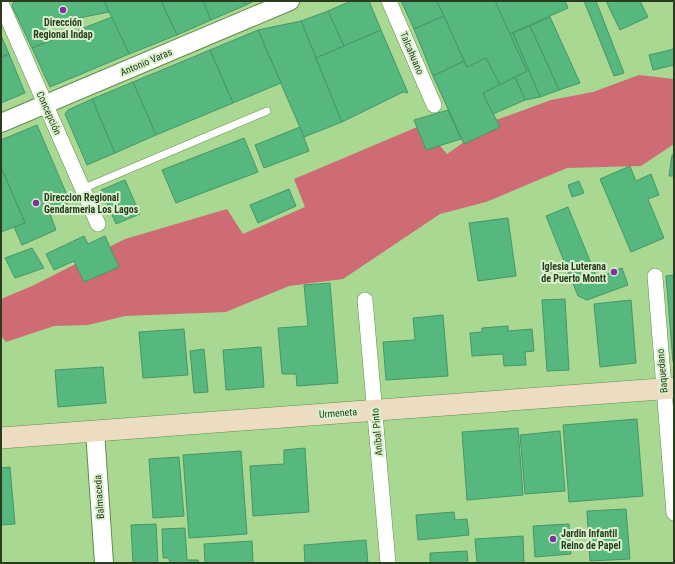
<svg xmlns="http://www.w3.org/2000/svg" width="675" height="564" viewBox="0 0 675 564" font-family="'Roboto Condensed',sans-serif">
  <rect width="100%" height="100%" fill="#a9d892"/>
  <polygon fill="#ce6b74" points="639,75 674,79 674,144 641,166 567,168 486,202 440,214 343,279 289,286 226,312 125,316 88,325 54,326 6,342 1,336 1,299 32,286 125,239 227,209 243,234 305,207 294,179 422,125 447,154 496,120 551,100 593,92"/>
  <g fill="#56b77f" stroke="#469667">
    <polygon points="14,1 104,1 109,12 44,25 48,41 32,48 12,6"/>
    <polygon points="104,1 161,1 177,35 129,54"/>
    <polygon points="161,1 203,1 211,20 177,35"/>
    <polygon points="203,1 244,1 246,5 211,20"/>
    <polygon points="244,1 254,1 246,5"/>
    <polygon points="351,1 369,1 381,30 344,46 328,11"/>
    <polygon points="401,1 437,1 444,16 414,29"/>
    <polygon points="437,1 495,1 527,71 500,85 486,58 467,67"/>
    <polygon points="495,1 565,1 568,8 510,34"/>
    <polygon points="584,1 596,1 624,73 614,76"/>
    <polygon points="606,1 640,1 648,17 620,30"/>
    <polygon points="328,11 344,46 316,58 301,21"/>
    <polygon points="444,16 464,61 433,76 414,29"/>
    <polygon points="112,17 129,54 50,87 32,48"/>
    <polygon points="550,17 580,83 559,90 530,26"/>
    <polygon points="301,21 342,122 304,137 258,30"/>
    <polygon points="530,26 559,90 540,97 513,33"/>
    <polygon points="258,30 281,83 233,103 210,50"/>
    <polygon points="381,30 408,93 403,92 342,122 316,58"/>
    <polygon points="513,33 540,97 525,100 515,77 527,71 510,34"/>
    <polygon points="1,35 9,54 1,57"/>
    <polygon points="674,49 674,65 653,70 649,55"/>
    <polygon points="210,50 233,103 156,135 133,82"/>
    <polygon points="9,54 25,93 1,103 1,57"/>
    <polygon points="486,58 500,85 483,93 500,127 464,144 433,76 464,61 467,67"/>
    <polygon points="515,77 525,100 493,114 483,93"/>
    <polygon points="133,82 156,135 115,153 92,99"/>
    <polygon points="92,99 115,153 87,165 65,114 68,110"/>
    <polygon points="448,110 461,139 426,150 414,120"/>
    <polygon points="37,125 70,202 49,211 56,230 22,245 14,227 25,223 1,167 1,140"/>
    <polygon points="300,127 309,151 264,168 255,145"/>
    <polygon points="244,138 258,172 176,203 162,170"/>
    <polygon points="672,155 674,155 674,176 669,176"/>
    <polygon points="630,166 636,181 651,174 659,195 648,199 664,238 631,252 600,179"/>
    <polygon points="1,167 25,223 1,232"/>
    <polygon points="125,180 140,214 116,224 101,190"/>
    <polygon points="579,181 584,193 572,197 568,185"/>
    <polygon points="289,189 296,206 258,223 250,205"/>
    <polygon points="568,207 597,278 622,268 628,285 587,300 578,296 546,216"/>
    <polygon points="508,218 516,276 478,281 469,223"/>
    <polygon points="84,236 88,244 105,236 119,267 84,282 74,261 54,270 46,254"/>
    <polygon points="32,248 44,268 15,278 5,258"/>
    <polygon points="674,275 674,362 673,362 666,276"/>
    <polygon points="330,283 338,383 297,386 296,374 282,374 278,328 308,326 304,285"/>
    <polygon points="565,299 569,370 547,371 542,300"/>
    <polygon points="631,300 636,363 600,367 594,304"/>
    <polygon points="443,315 448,376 386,380 383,342 415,340 413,318"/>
    <polygon points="508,326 508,331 532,329 534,351 525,352 526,365 504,366 503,354 472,356 470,333 482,332 482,328"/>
    <polygon points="184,329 188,375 143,378 139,332"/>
    <polygon points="261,347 264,387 226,390 223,350"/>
    <polygon points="204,349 208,392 194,393 190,351"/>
    <polygon points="103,367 106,403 58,407 55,370"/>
    <polygon points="637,419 643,496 569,502 563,425"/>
    <polygon points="518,428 523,495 467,500 462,432"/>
    <polygon points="560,431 565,491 525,494 520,435"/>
    <polygon points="305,448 309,512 253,516 250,466 284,464 284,450"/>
    <polygon points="241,451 247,534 189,538 183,455"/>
    <polygon points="179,457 184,516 153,518 149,459"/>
    <polygon points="10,467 15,524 1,525 1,468"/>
    <polygon points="626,509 630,559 590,561 587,511"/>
    <polygon points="454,512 455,520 467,519 469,535 418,540 416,515"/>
    <polygon points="156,524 158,563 133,563 131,525"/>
    <polygon points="569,524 571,554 535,557 533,526"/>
    <polygon points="185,528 187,560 198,560 199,563 170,563 169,558 163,558 162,529"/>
    <polygon points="523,536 524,563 477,563 475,539"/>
    <polygon points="366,540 368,563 305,563 304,545"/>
    <polygon points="252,541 253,563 205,563 204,544"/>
    <polygon points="467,551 468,563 430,563 430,553"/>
  </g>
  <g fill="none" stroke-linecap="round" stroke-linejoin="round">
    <defs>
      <polyline id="service" points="82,189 267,111"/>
      <g id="minor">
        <polyline points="389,1 434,105"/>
        <polyline points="1,3 98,224"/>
        <polyline points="655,276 674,513"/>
        <polyline points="365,300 388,563"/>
      </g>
      <g id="tertiary">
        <polyline points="1,123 290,1"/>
        <polyline points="95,431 104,563"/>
      </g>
      <polyline id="secondary" points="1,438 674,388"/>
    </defs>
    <use href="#service" stroke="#628d4b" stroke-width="8"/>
    <use href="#minor" stroke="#628d4b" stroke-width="16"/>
    <use href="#tertiary" stroke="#628d4b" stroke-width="20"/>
    <use href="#secondary" stroke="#628d4b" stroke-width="22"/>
    <use href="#service" stroke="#fff" stroke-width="7"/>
    <use href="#minor" stroke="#fff" stroke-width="15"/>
    <use href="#tertiary" stroke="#fff" stroke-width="18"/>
    <use href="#secondary" stroke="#ecdcc2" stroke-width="21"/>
  </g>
  <g fill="#82309f" stroke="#d9f2ce" stroke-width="1.5">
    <circle cx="63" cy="10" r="4"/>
    <circle cx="36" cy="203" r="4"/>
    <circle cx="614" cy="272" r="4"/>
    <circle cx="553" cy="539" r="4"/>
  </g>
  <g text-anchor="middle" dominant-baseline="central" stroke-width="4" stroke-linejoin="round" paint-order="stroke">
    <g font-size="10" font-weight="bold" fill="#293c1f" stroke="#d9f2ce" text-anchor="start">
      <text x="63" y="22" text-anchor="middle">Dirección<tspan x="63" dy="12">Regional Indap</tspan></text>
      <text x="44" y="197">Direccion Regional<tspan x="44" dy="12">Gendarmeria Los Lagos</tspan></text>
      <text x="606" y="266" text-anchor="end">Iglesia Luterana<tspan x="606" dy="12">de Puerto Montt</tspan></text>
      <text x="561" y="533">Jardin Infantil<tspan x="561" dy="12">Reino de Papel</tspan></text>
    </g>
    <g font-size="10" fill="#293c1f" stroke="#d9f2ce">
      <text transform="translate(412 53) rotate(67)">Talcahuano</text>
      <text transform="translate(146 62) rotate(-23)">Antonio Varas</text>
      <text transform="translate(49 113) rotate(66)">Concepción</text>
      <text transform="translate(662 371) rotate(-95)">Baquedano</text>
      <text transform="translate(338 413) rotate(-4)">Urmeneta</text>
      <text transform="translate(377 432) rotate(-95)">Aníbal Pinto</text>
      <text transform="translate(99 497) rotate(-94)">Balmaceda</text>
    </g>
  </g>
  <rect width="675" height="564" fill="none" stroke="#293c1f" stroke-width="4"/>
</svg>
